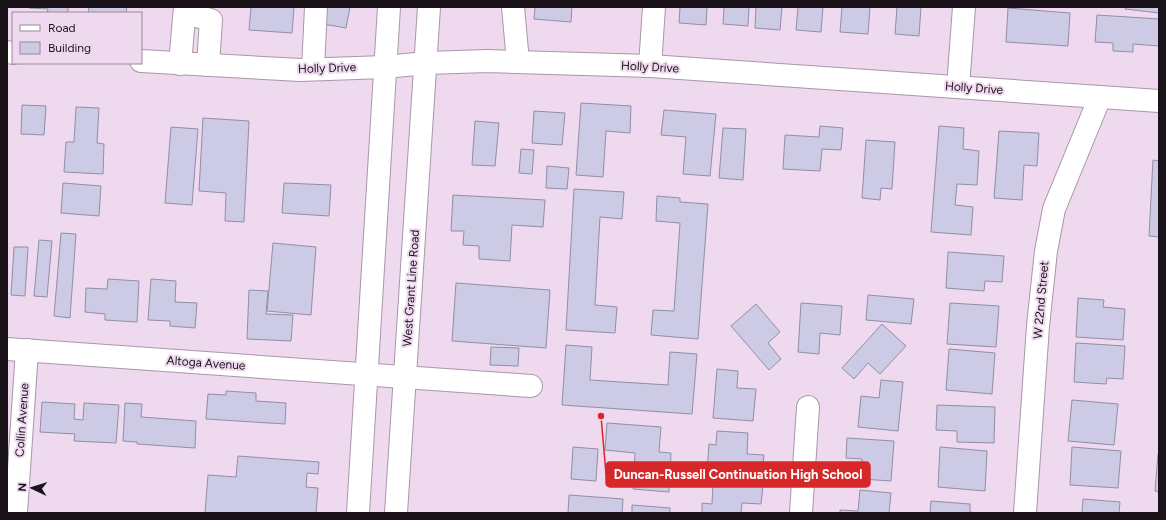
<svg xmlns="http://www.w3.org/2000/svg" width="1166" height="520" viewBox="0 0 1166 520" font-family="Figtree,sans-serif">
  <rect width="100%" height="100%" fill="#eed9ef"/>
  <g fill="#cccae4" stroke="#918ea7">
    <polygon points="29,7 68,7 68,13 47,13 48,9 29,8"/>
    <polygon points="89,7 127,7 126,13 88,13"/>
    <polygon points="251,7 294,7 292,33 249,30"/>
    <polygon points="326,7 350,7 346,28 323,24"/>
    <polygon points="535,7 572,7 571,22 534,19"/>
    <polygon points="680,7 707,7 706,25 679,23"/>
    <polygon points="724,7 749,7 748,26 723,24"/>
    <polygon points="756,7 782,7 780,30 755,28"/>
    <polygon points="798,7 823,7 821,32 796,30"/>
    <polygon points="842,7 870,7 868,34 840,32"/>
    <polygon points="897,7 921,7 919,36 895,34"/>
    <polygon points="1126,7 1159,7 1159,13 1125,9"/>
    <polygon points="1008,8 1070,13 1068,46 1006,42"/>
    <polygon points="1097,15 1159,19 1159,46 1133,44 1133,52 1113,51 1113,43 1095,42"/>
    <polygon points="581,103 631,106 630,133 606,131 603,177 576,175"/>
    <polygon points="22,105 46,106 44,135 21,134"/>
    <polygon points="76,107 99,108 97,143 104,144 103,174 64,172 66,142 74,142"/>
    <polygon points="664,110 716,114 710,176 683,174 686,137 661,135"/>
    <polygon points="534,111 565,113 562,145 532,143"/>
    <polygon points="203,118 249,121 244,222 225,221 226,193 199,191"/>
    <polygon points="475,121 499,123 495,166 472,165"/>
    <polygon points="820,126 843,128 841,150 822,149 820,171 783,169 785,135 819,137"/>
    <polygon points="939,126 964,128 963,149 979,151 977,185 957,184 955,205 973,207 971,235 931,232"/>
    <polygon points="171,127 198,129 192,205 165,203"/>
    <polygon points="723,128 746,129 743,180 719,178"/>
    <polygon points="999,131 1039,133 1037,166 1024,165 1022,200 994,198"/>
    <polygon points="866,140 895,142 892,189 881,188 880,200 862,198"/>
    <polygon points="521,149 534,150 532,174 519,173"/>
    <polygon points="1153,160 1159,161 1159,237 1149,236"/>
    <polygon points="547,166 569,168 567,189 546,188"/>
    <polygon points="63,183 101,186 99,216 61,213"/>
    <polygon points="284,183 331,185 329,216 282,213"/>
    <polygon points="574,189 624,192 622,219 600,217 595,305 617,307 615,333 566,330"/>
    <polygon points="453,195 545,200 543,227 512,225 510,261 479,259 479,246 463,245 464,231 451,231"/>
    <polygon points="657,196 680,198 680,202 708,204 698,339 651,335 653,310 674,311 680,223 656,221"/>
    <polygon points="61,233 76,234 70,318 54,316"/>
    <polygon points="39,240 52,241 47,297 34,296"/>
    <polygon points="273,243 316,247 311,315 267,311"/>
    <polygon points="14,247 28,247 25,296 11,295"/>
    <polygon points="948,252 1004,256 1002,282 985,281 984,291 946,288"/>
    <polygon points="108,279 139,281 137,322 105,320 105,314 85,312 86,288 107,289"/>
    <polygon points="151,279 176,281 175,302 197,303 195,328 170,326 170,321 148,320"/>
    <polygon points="456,283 550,290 546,348 452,341"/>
    <polygon points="249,290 268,291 266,314 293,315 291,341 247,339"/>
    <polygon points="868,295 914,299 911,324 866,320"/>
    <polygon points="1078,298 1104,300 1103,307 1125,309 1123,340 1076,337"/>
    <polygon points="801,303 842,306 840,335 820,333 819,354 798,352"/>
    <polygon points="950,303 999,306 996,347 947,344"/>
    <polygon points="756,304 780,332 768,343 781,359 769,370 731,326"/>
    <polygon points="882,324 906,346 880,374 868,363 854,379 842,368"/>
    <polygon points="1076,343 1125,346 1123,379 1107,378 1106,384 1074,382"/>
    <polygon points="566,345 592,347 590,380 668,385 670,352 697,354 692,414 562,405"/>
    <polygon points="491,347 519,348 518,366 490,365"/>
    <polygon points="949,349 995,353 992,394 946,390"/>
    <polygon points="717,369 738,371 737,388 756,389 753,421 713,418"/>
    <polygon points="881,380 903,382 898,431 858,427 861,396 879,398"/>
    <polygon points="226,391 256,393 256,401 286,403 285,424 206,419 208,394 226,395"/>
    <polygon points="1072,400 1118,404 1114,445 1068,441"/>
    <polygon points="42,402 75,404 74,419 83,420 84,403 119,405 116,443 74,441 75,434 40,432"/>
    <polygon points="125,403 142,404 141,417 196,421 195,448 137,444 137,442 123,441"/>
    <polygon points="937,405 995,407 994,443 957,442 957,431 936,430"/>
    <polygon points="607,423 661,427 659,452 671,453 669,492 633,489 635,453 605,450"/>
    <polygon points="717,431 748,433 747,454 764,455 762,474 707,471 709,444 716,445"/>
    <polygon points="847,438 894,441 891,481 861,479 862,459 846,458"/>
    <polygon points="573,447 598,449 596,481 571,479"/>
    <polygon points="940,447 987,451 985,491 938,487"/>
    <polygon points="1072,447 1121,451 1118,488 1070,485"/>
    <polygon points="1158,454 1159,454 1159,492 1155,491"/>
    <polygon points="238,456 319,462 318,474 307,473 306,487 318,488 316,513 205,513 208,475 236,477"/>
    <polygon points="713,482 763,486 761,504 742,503 741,513 702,513 702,503 712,504"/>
    <polygon points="860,490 891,493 889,513 840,513 840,510 858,511"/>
    <polygon points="569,495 623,499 622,513 568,513"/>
    <polygon points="1083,499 1120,502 1119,513 1082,513"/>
    <polygon points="931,501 970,504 970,512 978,513 930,513"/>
    <polygon points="632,505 670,508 670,513 632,513"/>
  </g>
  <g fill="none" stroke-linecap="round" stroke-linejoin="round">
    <defs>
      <g id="minor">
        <polyline points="513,7 518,62"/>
        <polyline points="185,13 211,20 208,65"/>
        <polyline points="7,52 13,53"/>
        <polyline points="141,61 300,70 385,67 426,63 487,61 650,66 1159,101"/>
        <polyline points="180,64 185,7"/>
        <polyline points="650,66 654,7"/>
        <polyline points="313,69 316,7"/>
        <polyline points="958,87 964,7"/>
        <polyline points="7,349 531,386"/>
        <polyline points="16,513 27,350"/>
        <polyline points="801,513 808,407"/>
        <polyline points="1025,513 1038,326 1046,251 1054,209 1100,97"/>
      </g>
      <g id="major">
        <polyline points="358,513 389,7"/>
        <polyline points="396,513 429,7"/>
      </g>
    </defs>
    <use href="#minor" stroke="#a996aa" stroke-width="24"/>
    <use href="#major" stroke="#a996aa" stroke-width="24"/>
    <use href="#minor" stroke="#fff" stroke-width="22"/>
    <use href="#major" stroke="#fff" stroke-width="22"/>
  </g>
  <g text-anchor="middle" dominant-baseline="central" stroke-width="4" stroke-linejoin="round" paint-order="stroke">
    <g font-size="12" fill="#1a131a" stroke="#eed9ef">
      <text transform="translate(650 67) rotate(3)">Holly Drive</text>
      <text transform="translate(327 68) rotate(-2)">Holly Drive</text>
      <text transform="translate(974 88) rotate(4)">Holly Drive</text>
      <text transform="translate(411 288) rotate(-86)">West Grant Line Road</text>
      <text transform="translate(1041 300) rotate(-85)">W 22nd Street</text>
      <text transform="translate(206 363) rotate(4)">Altoga Avenue</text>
      <text transform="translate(22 420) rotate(-86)">Collin Avenue</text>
    </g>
  </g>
  <path fill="none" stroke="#d62828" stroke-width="1.5" d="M601 416L606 474"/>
  <circle fill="#d62828" stroke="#eed9ef" stroke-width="1.5" cx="601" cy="416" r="4"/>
  <rect fill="#d62828" stroke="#d62828" stroke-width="1.5" x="606" y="462" width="264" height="25" rx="4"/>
  <g font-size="13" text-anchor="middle" font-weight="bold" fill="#fff">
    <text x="738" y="479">Duncan-Russell Continuation High School</text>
  </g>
  <rect width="1166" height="520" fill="none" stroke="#1a131a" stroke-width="16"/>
  <rect x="12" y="12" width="130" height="52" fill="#eed9ef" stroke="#998a9a"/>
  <rect x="20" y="25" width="20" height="6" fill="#ffffff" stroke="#998a9a"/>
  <text x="48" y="32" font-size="12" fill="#1a131a">Road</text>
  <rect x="20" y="42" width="20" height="12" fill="#cccae4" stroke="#998a9a"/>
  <text x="48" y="52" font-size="12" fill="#1a131a">Building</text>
  <g transform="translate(32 488) rotate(274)" stroke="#eed9ef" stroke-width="3" paint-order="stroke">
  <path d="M0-3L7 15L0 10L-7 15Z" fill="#1a131a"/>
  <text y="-6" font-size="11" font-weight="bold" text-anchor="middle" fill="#1a131a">N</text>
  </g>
</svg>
